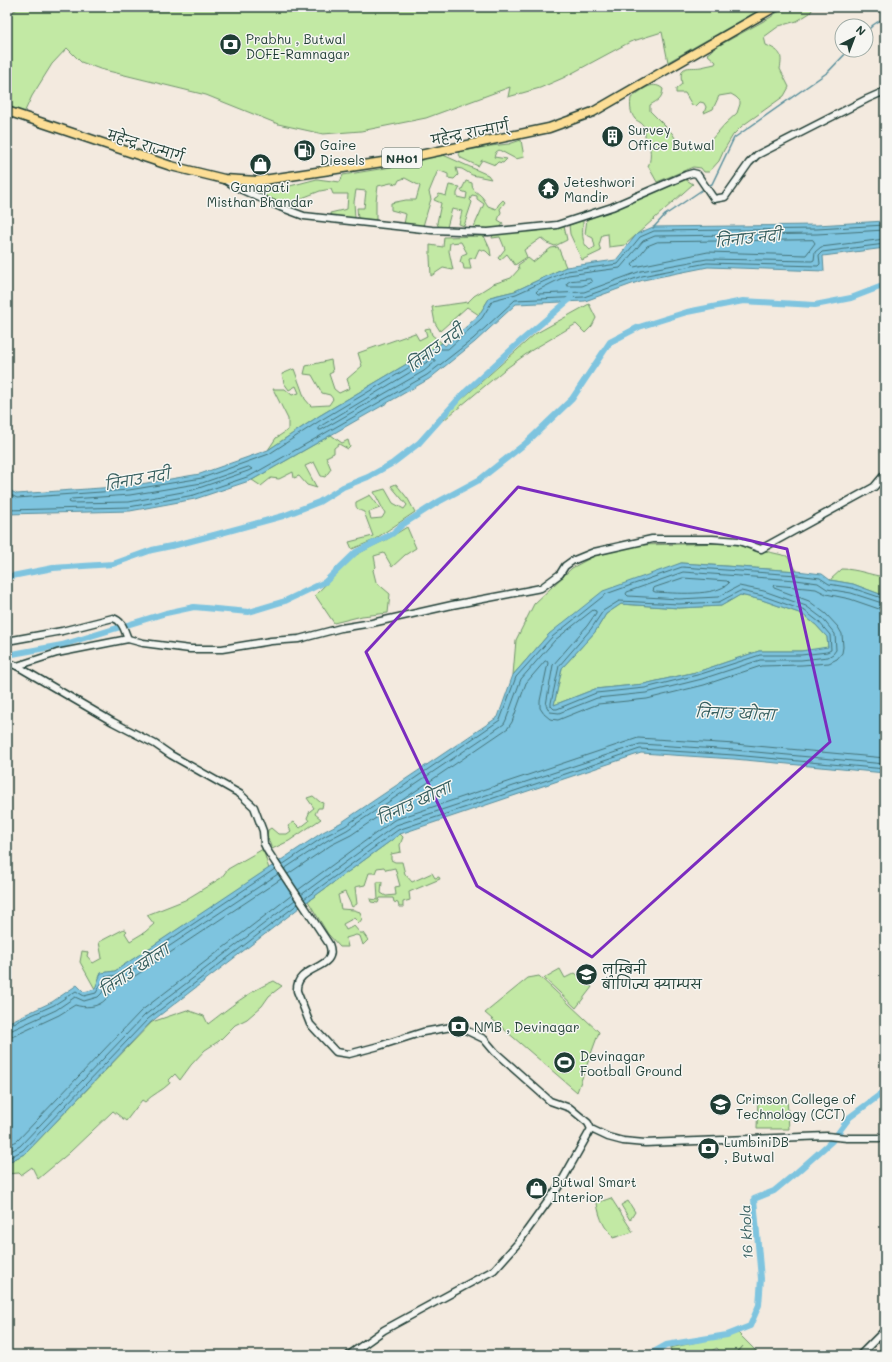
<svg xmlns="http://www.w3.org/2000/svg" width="892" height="1362" viewBox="0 0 892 1362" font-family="Mali,'Playpen Sans Deva',sans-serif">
  <rect width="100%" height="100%" fill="#f3eadf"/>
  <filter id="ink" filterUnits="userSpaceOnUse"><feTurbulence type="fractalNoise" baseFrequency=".025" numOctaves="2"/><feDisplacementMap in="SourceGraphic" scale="8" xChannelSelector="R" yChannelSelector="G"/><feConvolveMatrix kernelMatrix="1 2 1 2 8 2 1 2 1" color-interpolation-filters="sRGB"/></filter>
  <g filter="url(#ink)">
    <g fill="#c2e9a4" stroke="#70936c">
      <polygon points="20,7 765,7 668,62 662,32 630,42 563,78 540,88 508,97 510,87 426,118 361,131 323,134 278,124 206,95 100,69 81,62 67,48 52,64 32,96 24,113 7,107 7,20 11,13"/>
      <path d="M792,7H814L810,13L797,21L779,26L764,37L766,45C780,51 783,54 780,69L789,87L784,96L742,126L733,135L724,150L719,161L709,172H704L701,168L693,167L657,182L648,166C651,161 651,150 649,145C649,141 646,139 645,136C645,133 646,129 644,127C642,122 638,122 635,119C630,113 630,105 631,98C640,92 652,79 663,89C662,99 658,100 650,105V111L672,133L680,146L686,143L702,146L710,141L725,124L737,113L740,104V101L736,97L731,94L719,96L713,109L704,113L706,107L704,103L700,102L696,106L692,105L685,93H676V89L682,84C678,63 689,69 701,67C706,66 710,65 715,64L716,62L707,54L718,46L771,17L776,13Z"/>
      <polygon points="521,140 524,157 516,159 499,150 496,152 494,157 507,159 503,163 498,162 495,165 482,160 478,166 461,158 458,152 491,146 509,144"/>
      <polygon points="441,154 488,175 491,179 472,175 462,169 456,168 458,175 454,179 448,178 448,174 438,170 429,192 431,199 423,226 404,224 406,214 391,210 391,203 406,200 416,200 420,186 405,178 399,180 397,184 391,183 378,186 376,201 376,221 358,219 357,208 364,208 366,191 356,190 354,202 355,218 331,217 330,213 347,209 348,194 333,194 331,189 320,191 297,200 296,208 290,208 284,200 274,201 247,191 244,186 290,186 317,179 340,182 343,175 404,165"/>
      <path d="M683,178L693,184L625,245L609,247L608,234L602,235L599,245L601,251L582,260L570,234L569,225L583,220C583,232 580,242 590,250L595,247L593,238L585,234L587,219L626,204Z"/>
      <path d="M466,181L472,183C472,192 477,191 482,197C484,199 486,203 488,206L496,209L499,204L503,200L505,202L500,209L501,212L498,220L503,223L500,229H473L484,204L477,199V196L472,195L470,200L472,202L464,226L459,224L462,211L452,209L447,227L439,228L437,223L441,203L434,200L435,198L437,197L439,194L446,196L449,185L460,187L457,193V197L466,199L467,193L461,191Z"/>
      <polygon points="564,226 567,240 555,246 547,243 541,238 524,250 527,257 515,265 507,254 500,260 498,258 505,249 500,237 492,238 493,234"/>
      <polygon points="484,236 490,249 491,256 486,251 479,249 475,258 469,259 471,269 464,269 463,264 460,262 462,255 467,253 461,242 450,243 449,251 453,270 443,268 431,276 430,257 430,245 443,247 444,237"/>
      <polygon points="558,247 566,267 515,291 490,297 479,315 467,307 440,331 435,323 432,307 468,302 474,296 493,284 511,278 519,269 518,265 528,258 533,262 551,248"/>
      <polygon points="589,304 596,318 592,326 585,333 576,324 532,350 504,370 444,420 441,421 454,406 535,334"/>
      <polygon points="430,328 432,335 442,343 319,416 268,450 276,438 288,430 288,419 273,389 285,389 292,395 299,393 296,386 289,390 284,383 282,374 294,369 305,399 311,406 329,405 333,399 330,395 322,393 312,375 304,374 306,366 331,360 333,372 329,374 334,389 339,393 350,388 347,379 362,366 358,353 415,333 419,340 427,336 425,329"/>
      <polygon points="331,435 342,443 348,440 350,447 348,449 339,444 334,448 334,453 326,457 331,469 325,477 321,476 314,462 305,466 317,488 307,485 299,476 294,478 293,472 279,479 271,478 261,486 252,480"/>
      <path d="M396,484L408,499L415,512L372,541L352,549L349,542L373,536L364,512C359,510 355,509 356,502L370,495L380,508L369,512L371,519L382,518L385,513L374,492L385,489L393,503L404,509L407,505L391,486Z"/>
      <polygon points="407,527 416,548 405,555 392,567 384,553 374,556 376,567 373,570 376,582 390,594 388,613 362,616 334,623 315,595 356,555 373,546 386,540"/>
      <polygon points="729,543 787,556 797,571 681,563 549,634 513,675 516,640 534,604 572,568 594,556 639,545"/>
      <path d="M842,569C857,569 870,575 885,577V596L853,584L830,580Z"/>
      <polygon points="740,595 762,600 802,614 816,625 827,637 828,648 801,651 759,651 700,671 644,684 595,689 554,705 562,668 595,632 606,614 621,604 679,608 721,606"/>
      <polygon points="313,796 320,802 323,803 322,808 318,808 315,814 321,819 289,841 272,849 267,836 268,830 271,828 278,834 287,834 291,831 288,826 294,822 300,828 309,821 307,818 310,811 314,808 307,798"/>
      <polygon points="400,834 403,837 400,845 401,852 391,854 391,860 395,862 402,862 405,874 412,882 432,873 435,878 439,877 440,879 409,892 410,900 403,902 403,907 399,907 398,903 394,902 393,898 380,898 378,903 371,902 370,899 378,900 377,882 382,882 381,893 386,896 396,895 395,887 400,886 395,868 386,870 384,867 377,868 375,873 369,873 365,885 355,887 357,904 352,907 345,892 338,895 341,909 354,910 360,912 362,919 359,923 354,918 343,924 346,930 354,926 360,933 363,933 368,940 363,945 360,936 356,935 346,938 348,947 340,947 328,934 308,901"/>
      <polygon points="263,849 269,869 115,971 101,973 95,989 80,962 82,951 88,952 87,956 93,963 102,958 99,942 124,929 127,931 125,933 130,941 145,932 154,924 147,915 185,900 221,878 228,869"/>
      <polygon points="560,969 565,978 575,973 592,987 576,1008 544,978"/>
      <polygon points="539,976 599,1032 577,1092 485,1013 528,978"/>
      <path d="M274,981L282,986L269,996L262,1006L247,1019L235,1025L219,1041L205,1050L191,1065L180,1080L175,1074L169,1080L170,1083C162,1091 153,1094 145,1102L142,1100L126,1121L113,1111L69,1153L38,1179L32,1167L21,1175L19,1173L7,1174V1163L26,1153L152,1022L187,1010L204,1016L208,1024C229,1008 249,991 274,981Z"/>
      <polygon points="758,1097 787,1098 789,1129 757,1129"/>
      <path d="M611,1198L633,1232L613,1238C610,1229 607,1231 604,1225C600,1218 598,1210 597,1203Z"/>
      <polygon points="628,1201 635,1212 630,1220 621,1205"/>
      <polygon points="738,1333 760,1355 737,1355 737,1354 743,1346 734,1355 723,1355 717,1348 703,1355 673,1355 670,1348"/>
    </g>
    <g fill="#7ec4df" stroke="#588e9b" fill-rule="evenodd">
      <polygon points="885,221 885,248 823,256 824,271 708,267 643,280 585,301 516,304 475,342 429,379 252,480 195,499 130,511 7,514 7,489 17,494 129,486 200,474 268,450 319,416 442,343 445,346 479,315 490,297 515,291 566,267 616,260 637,234 653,227 817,225"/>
      <path d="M681,563L797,571L822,574L830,580L853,584L885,596V773L734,759L641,753L400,834L308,901L151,1022L26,1153L7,1163V1023L52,1002L77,985L84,992L95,989L101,973L115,971L323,832L342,822L498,717L513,675L549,634L603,591ZM740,595L762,600L802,614L816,625L827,637L828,647L801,651H759L700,671L644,684L595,689L554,705L562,668L595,632L606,614L621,604L679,608L721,606Z"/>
    </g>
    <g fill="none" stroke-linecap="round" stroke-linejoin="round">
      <g stroke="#457378" stroke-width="1">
        <polyline points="885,230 817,234 655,236 643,241 620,268 568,275 538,290 536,292 538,294 584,292 641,271 707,259 812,261 814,260 815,252 821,247 885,239"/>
        <polygon points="813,240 815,243 806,255 708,252 634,267 632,265 647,246 657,242"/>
        <polygon points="590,279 592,280 592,282 582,286 568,286 566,285 567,283 570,281"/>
        <polygon points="433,359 435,360 435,362 424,371 321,430 319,430 319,427 324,424"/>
        <polygon points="249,467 252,469 248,471 193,490 129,502 71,503 69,502 71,499 130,495 202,483"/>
        <polyline points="7,493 17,498 129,490 202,478 269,454 321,420 440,349 448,349 482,318 493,300 516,294 567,271 618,264 640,237 654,231 817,229 885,225"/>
        <polyline points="7,510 129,507 194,495 250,476 427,375 473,339 515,300 584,297 642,276 707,263 818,266 820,264 819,255 822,252 885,244"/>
        <path d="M683,578L727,581L729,583C716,597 673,593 655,592L653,591L654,588Z"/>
        <polygon points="741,591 763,596 805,611 819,622 830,635 831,650 827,652 801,655 760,655 701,674 645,688 596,693 557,709 554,709 551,706 551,703 559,666 591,629 603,611 619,601 679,604 719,602 738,592"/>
        <polyline points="282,865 325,836 345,826 500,720 516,677 552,637 606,594 682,567 797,575 820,578 829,584 852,588 885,599"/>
        <polyline points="284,869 328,840 347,830 504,724 506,720 521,679 555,640 593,610 596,611 596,613 587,626 553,665 546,705 550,712 559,713 597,698 646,693 702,679 760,660 801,660 828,657 833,654 836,650 835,634 822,618 806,606 764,591 739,586 718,597 679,599 628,596 626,594 627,592 683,572 796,580 818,583 827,589 851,593 885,604"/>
        <polyline points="288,874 331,845 351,835 508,728 512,722 526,683 545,661 547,661 548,663 540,701 540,708 544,714 550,719 558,720 598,704 647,699 704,685 761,666 802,665 829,663 837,659 842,653 843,647 842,634 838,627 826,614 809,601 774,588 773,586 774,585 816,589 826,594 850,599 879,609 885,610"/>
        <polyline points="298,890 394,820 638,738 735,744 885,758"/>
        <polyline points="301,895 396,825 640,744 734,750 885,764"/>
        <polyline points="304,899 398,830 640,749 734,755 885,769"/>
        <polyline points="7,1026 54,1005 76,991 84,996 96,993 105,977 117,975 275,869"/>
        <polyline points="7,1031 12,1030 56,1010 75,997 84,1001 98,997 102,993 108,981 120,979 278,874"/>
        <path d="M7,1037L14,1036L59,1015L75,1005C84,1008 98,1008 106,999C109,995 110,991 112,987L123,984L281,879"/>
        <polyline points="7,1146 17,1141 141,1011 292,895"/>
        <polyline points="7,1153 20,1146 145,1015 295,900"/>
        <polyline points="7,1159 23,1150 148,1019 298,904"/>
      </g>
      <g stroke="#588e9b" stroke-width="1.5">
        <polyline points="866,32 873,25 885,17"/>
        <polyline points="708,186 712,184 734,138 828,72 849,50"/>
        <polyline points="653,228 665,215 705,188"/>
      </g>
      <g stroke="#7ec4df" stroke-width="6">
        <polyline points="7,577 53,568 113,564 152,550 176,545 214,535 283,516 319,502 343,487 368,477 393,463 419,443 462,395 522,340 570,299 572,295"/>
        <polyline points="7,655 62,645 166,613 194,607 249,612 285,601 325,582 356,552 392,534 402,525 438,502 479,480 526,443 572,399 610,342 639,327 687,312 743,301 815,305 851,298 885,285"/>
        <polyline points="648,1355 666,1345 727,1335 750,1326 759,1305 761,1279 754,1199 774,1191 797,1172 832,1141 850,1117 885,1091"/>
      </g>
      <defs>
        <g id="secondary">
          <polyline points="225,180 242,190 280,207 304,216 432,230 488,232 557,225 612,207 686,175 693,173 697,174 714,199 725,197 749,163 757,155 867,99 885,91"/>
          <path d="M7,641L62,631L113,618C123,621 124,630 128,639"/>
          <polyline points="7,666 12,664 17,666 57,653 128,639 143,643 190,649 222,649 271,641 299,639 341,628 372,623 452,605 541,588 560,574 565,566 572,561 594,552 652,539 712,539 739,541 761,549 874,487 885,474"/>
          <path d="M17,666L113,722L155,744L171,755L240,794L254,807L263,831L264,844L267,850L329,944C340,971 295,964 297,991L310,1024L336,1052L349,1054L379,1046L423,1032L457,1026L484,1039L495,1052L550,1101L570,1108L588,1123L591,1129L608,1137L623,1141L645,1143L827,1136L847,1138H885"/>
          <polyline points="349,1355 384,1330 494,1270 518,1243 559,1186 591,1129"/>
          <polyline points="860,1355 885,1330"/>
        </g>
        <polyline id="highway" points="7,111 171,166 224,179 257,181 396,160 549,128 593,112 775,7"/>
      </defs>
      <use href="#secondary" stroke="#1f3d34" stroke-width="9"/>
      <use href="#highway" stroke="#1f3d34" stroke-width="11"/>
      <use href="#secondary" stroke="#f6f6f2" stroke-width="6"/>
      <use href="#highway" stroke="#fcde96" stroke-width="8"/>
    </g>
  </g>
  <path fill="none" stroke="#7b2cbf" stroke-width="3" stroke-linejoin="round" d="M518,487L787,549L830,742L592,957L477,886L366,652Z"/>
  <defs>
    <symbol id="bank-disc" viewBox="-11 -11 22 22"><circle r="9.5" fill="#1f3d34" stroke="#f6f6f2"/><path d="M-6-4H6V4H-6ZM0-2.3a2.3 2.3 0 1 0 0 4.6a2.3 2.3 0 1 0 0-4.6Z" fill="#fff"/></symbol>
    <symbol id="building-disc" viewBox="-11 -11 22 22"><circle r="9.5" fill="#1f3d34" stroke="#f6f6f2"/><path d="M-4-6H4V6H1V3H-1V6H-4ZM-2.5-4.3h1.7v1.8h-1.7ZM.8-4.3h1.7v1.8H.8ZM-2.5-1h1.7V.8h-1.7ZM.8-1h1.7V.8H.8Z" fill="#fff"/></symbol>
    <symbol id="fuel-disc" viewBox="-11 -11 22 22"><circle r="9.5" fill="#1f3d34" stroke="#f6f6f2"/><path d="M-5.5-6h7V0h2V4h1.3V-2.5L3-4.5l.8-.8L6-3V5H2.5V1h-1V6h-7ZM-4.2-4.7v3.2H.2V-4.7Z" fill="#fff"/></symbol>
    <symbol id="shop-disc" viewBox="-11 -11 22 22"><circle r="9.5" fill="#1f3d34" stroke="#f6f6f2"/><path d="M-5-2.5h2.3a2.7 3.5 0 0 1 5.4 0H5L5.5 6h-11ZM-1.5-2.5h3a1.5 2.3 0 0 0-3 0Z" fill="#fff"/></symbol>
    <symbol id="temple-disc" viewBox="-11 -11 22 22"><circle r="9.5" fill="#1f3d34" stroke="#f6f6f2"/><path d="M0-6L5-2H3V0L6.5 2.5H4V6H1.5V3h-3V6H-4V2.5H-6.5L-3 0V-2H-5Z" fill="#fff"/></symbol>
    <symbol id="university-disc" viewBox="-11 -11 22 22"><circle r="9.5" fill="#1f3d34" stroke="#f6f6f2"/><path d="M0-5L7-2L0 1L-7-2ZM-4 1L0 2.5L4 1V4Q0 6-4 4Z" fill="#fff"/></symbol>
    <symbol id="stadium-disc" viewBox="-11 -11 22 22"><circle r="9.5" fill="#1f3d34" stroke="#f6f6f2"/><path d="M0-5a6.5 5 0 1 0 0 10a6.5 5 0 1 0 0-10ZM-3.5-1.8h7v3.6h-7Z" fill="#fff"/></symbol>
  </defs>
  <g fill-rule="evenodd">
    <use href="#bank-disc" x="218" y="32" width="25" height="25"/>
    <use href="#building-disc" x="600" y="124" width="25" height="25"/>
    <use href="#fuel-disc" x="292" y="138" width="25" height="25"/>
    <use href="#shop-disc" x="248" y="152" width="25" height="25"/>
    <use href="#temple-disc" x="536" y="176" width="25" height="25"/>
    <use href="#university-disc" x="574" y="962" width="25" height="25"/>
    <use href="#bank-disc" x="446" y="1014" width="25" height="25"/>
    <use href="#stadium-disc" x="552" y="1050" width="25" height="25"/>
    <use href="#university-disc" x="708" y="1092" width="25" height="25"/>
    <use href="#bank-disc" x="696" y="1136" width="25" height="25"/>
    <use href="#shop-disc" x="524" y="1176" width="25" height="25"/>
  </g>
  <g text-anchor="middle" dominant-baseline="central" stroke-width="3" stroke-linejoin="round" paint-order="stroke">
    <rect fill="#f6f6f2" stroke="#60746d" stroke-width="1" x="382" y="148" width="40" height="20" rx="3"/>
    <g font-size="12" font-weight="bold" fill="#1f3d34">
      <text x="402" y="158">NH01</text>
    </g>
    <g font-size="13" fill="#1f3d34" stroke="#f6f6f2" text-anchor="start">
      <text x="246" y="38">Prabhu , Butwal<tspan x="246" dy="15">DOFE-Ramnagar</tspan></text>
      <text x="628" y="129">Survey<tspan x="628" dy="15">Office Butwal</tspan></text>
      <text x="320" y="144">Gaire<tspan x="320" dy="15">Diesels</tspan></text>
      <text x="564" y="181">Jeteshwori<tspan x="564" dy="15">Mandir</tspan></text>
      <text x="260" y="186" text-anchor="middle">Ganapati<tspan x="260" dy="15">Misthan Bhandar</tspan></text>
      <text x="602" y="968">लुम्बिनी<tspan x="602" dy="15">बाणिज्य क्याम्पस</tspan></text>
      <text x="474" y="1026">NMB , Devinagar</text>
      <text x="580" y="1055">Devinagar<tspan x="580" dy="15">Football Ground</tspan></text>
      <text x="736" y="1098">Crimson College of<tspan x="736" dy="15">Technology (CCT)</tspan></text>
      <text x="724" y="1141">LumbiniDB<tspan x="724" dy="15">, Butwal</tspan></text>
      <text x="552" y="1181">Butwal Smart<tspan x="552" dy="15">Interior</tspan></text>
    </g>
    <g font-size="13" fill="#1f3d34" stroke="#f6f6f2">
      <text transform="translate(470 132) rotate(-11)">महेन्द्र राज्मार्ग्</text>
      <text transform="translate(146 145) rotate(17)">महेन्द्र राज्मार्ग्</text>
    </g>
    <g font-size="14" font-style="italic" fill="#375f5f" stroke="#f6f6f2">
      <text transform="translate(748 238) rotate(-6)">तिनाउ नदी</text>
      <text transform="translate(435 348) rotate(-37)">तिनाउ नदी</text>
      <text transform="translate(137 479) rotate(-10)">तिनाउ नदी</text>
      <text transform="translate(735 713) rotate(2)">तिनाउ खोला</text>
      <text transform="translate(414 803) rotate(-25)">तिनाउ खोला</text>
      <text transform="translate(134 970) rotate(-34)">तिनाउ खोला</text>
      <text transform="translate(746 1232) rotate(-93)">16 khola</text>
    </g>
  </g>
  <rect width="892" height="1362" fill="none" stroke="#f6f6f2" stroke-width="24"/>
  <rect x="12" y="12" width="868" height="1338" fill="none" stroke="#1f3d34" stroke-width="1.5" filter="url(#ink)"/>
  <g transform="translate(854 38) rotate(42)"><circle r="19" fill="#f6f6f2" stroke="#a0aca6"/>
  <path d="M0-3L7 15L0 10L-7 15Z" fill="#1f3d34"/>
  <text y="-6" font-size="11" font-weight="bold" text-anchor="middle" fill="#1f3d34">N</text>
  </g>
</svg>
